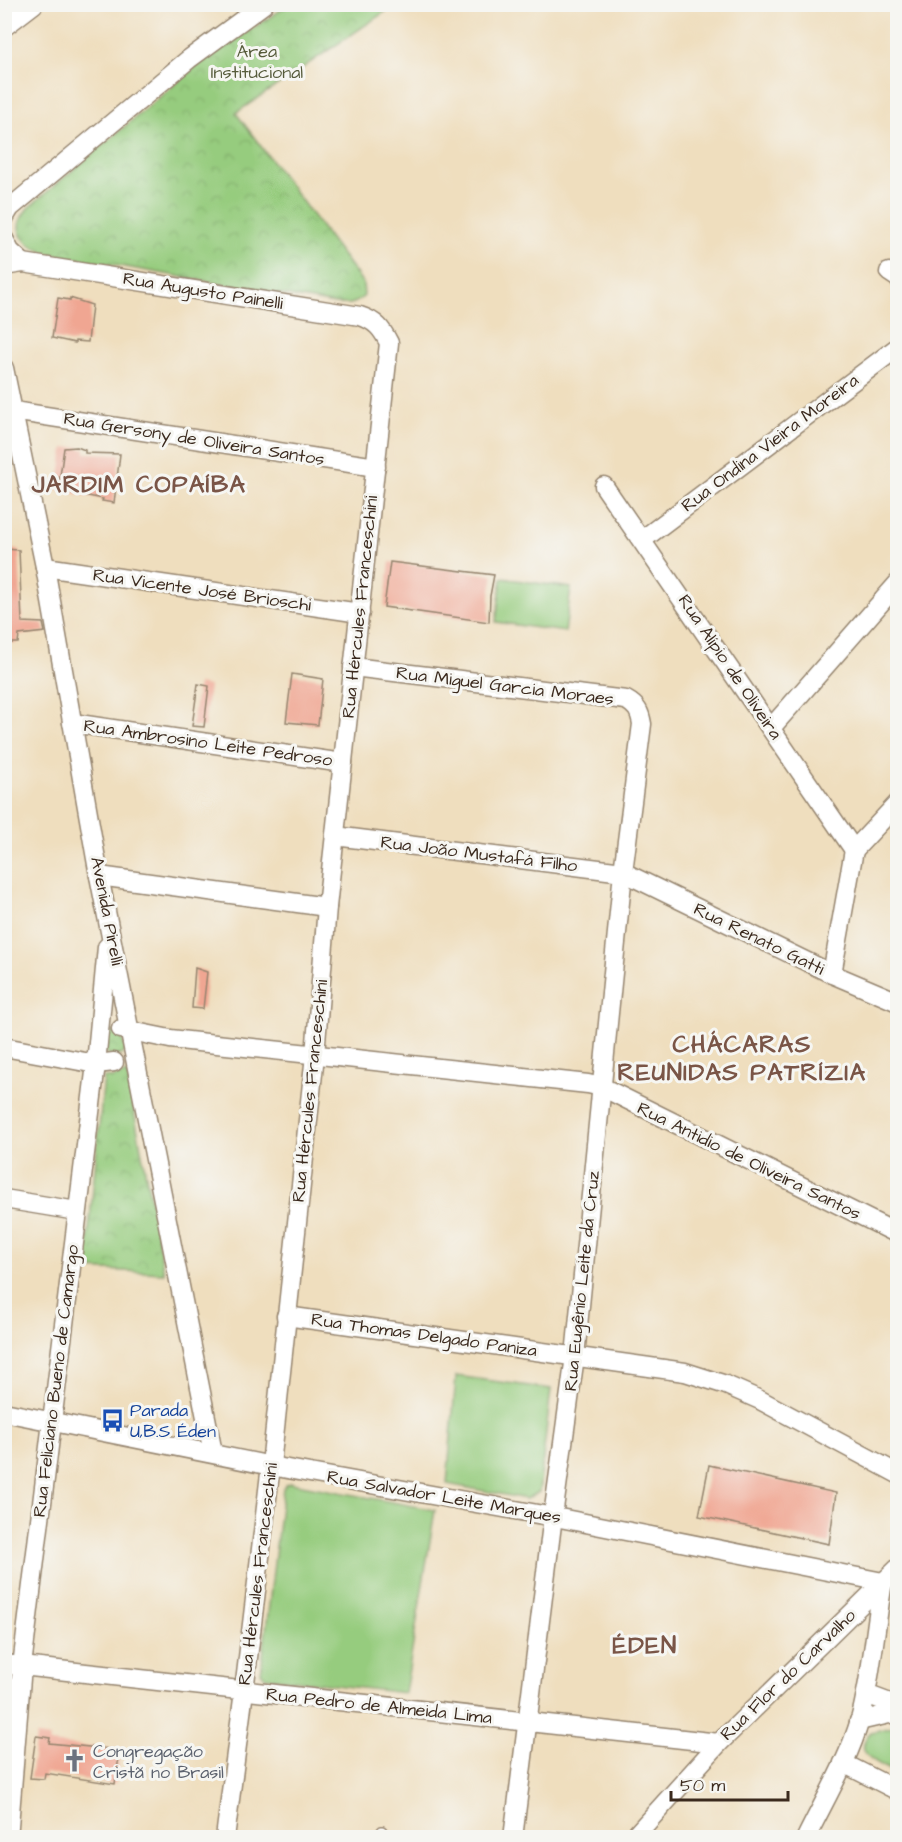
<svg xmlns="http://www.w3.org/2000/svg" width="902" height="1842" viewBox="0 0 902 1842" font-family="'Architects Daughter',sans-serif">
  <defs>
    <pattern id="park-crowns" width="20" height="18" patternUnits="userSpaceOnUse" patternTransform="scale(1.5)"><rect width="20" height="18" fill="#96cc7e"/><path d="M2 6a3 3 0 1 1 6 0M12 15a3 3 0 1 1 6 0" fill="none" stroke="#82af6c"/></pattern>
  </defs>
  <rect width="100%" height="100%" fill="#f6f6f2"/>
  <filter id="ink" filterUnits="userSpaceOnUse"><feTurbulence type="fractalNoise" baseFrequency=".0167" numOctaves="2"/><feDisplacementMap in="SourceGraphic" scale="12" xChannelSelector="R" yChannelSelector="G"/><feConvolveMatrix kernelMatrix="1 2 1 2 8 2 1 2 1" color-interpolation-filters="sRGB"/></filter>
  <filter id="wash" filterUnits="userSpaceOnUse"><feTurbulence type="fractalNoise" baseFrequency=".008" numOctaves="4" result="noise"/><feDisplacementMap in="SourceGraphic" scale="24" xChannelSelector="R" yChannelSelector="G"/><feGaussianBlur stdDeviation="1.35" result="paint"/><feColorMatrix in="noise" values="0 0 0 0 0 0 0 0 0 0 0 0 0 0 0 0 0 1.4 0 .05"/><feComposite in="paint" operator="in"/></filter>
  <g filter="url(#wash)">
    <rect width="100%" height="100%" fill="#efdebe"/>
    <g fill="#96cc7e" stroke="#687b4e" stroke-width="1.5">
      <polygon points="502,578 571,588 565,632 496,622"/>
      <polygon points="456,1376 551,1389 539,1492 526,1499 447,1484"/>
      <polygon points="291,1483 435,1510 405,1693 265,1677 261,1672 283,1488 286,1484"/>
      <path d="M897,1726H898L897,1773C881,1765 849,1754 871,1732Z"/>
    </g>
    <g fill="url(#park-crowns)" stroke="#687b4e" stroke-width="1.5">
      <path d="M288,5H395L236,113L363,283L364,296C355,305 348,305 335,304L46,253C23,244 9,231 28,208L199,64Z"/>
      <path d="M115,1032L121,1034L126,1051C119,1058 111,1058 104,1050L105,1038L109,1034Z"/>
      <polygon points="127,1073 164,1273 85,1269 104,1077 111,1078"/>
    </g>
    <g id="blocks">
      <g fill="#f0a692">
        <polygon points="58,298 70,300 70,298 92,305 88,342 75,341 75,343 52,338"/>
        <polygon points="77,447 85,450 85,453 120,454 114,503 102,501 103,499 58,490 64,448"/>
        <polygon points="4,549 19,550 22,622 43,623 45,632 19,635 18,643 4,643"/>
        <polygon points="390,562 494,575 490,596 489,622 384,607"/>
        <polygon points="292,674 323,679 318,725 286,722"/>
        <polygon points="198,684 209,686 204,727 192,726"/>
        <polygon points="195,968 207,972 203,1009 192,1008"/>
        <polygon points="709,1465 836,1493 829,1544 699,1516"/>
        <polygon points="36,1736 50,1738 49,1743 120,1750 115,1784 45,1773 44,1779 30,1778"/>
      </g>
    </g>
  </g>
  <g filter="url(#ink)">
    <use href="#blocks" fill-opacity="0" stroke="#95846e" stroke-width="1.5"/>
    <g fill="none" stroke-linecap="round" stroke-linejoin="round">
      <defs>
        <polyline id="service" points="382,1831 383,1838"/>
        <g id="minor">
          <polyline points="4,27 34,4"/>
          <polyline points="4,218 10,208 189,59 264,4"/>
          <polyline points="4,239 10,251 23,263"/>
          <path d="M4,266L23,263L360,316C376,321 382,329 389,343L327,907L315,1055L271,1465L244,1691L225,1838"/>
          <polyline points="889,272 898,278"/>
          <polyline points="4,368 45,567 99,876 213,1453"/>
          <polyline points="13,411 376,467"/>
          <polyline points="604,486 854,850"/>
          <polyline points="642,540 898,347"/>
          <polyline points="45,567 360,613"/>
          <path d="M353,667L626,700C637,706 640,712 642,724L623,872L575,1356L553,1516L513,1838"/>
          <polyline points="72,723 343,763"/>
          <polyline points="771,728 898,583"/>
          <polyline points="335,836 623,872 832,974 898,1002"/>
          <polyline points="854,850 898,803"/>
          <polyline points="99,876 327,907"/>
          <polyline points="832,974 854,850"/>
          <polyline points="121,1029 170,1039 588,1084 602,1087 898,1234"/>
          <polyline points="4,1047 96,1064 114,1062"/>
          <polyline points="4,1199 77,1211"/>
          <polyline points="286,1316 685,1372 726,1385 760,1400 898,1474"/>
          <path d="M4,1412L282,1468L565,1519L883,1582C875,1628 872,1675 860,1720C848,1761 825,1799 806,1838"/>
          <polyline points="4,1664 719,1743"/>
          <polyline points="866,1694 898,1706"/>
          <polyline points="859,1721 898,1712"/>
          <polyline points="843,1763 898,1791"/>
          <polyline points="8,1838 22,1666 96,1064 107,947"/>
          <polyline points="633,1838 719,1743 898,1568"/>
        </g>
      </defs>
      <use href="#service" stroke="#95846e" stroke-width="12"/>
      <use href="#minor" stroke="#95846e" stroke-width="21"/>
      <use href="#service" stroke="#fff" stroke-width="9"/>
      <use href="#minor" stroke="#fff" stroke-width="18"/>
    </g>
  </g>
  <defs>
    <symbol id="bus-bare" viewBox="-9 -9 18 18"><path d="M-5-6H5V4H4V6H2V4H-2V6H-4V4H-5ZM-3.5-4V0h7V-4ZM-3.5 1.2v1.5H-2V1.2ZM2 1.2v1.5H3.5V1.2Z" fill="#1a4fb4" stroke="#f6f6f2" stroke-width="2.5" paint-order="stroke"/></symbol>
    <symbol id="church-bare" viewBox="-9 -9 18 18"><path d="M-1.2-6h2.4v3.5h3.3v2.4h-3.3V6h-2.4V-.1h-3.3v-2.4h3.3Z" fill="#6b7280" stroke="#f6f6f2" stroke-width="2.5" paint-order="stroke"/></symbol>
  </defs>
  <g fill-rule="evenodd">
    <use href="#bus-bare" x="96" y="1404" width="33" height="33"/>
    <use href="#church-bare" x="58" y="1744" width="33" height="33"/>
  </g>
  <g text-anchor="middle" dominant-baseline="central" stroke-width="6" stroke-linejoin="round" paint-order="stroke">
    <g font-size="18" fill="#565b3b" stroke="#f6f6f2">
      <text x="257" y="51">Área<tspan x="257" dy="21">Institucional</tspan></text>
    </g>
    <g font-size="18" fill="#3b2a1e" stroke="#f6f6f2">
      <text transform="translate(203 291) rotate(9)">Rua Augusto Painelli</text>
      <text transform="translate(194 439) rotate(9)">Rua Gersony de Oliveira Santos</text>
      <text transform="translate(770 443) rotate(-37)">Rua Ondina Vieira Moreira</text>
      <text transform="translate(202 590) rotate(8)">Rua Vicente José Brioschi</text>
      <text transform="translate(360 607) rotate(-84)">Rua Hércules Franceschini</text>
      <text transform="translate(730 667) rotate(56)">Rua Alípio de Oliveira</text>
      <text transform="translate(505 686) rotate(7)">Rua Miguel Garcia Moraes</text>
      <text transform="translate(208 743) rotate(8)">Rua Ambrosino Leite Pedroso</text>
      <text transform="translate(479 854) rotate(7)">Rua João Mustafá Filho</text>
      <text transform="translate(107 911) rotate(79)">Avenida Pirelli</text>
      <text transform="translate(759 939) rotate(26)">Rua Renato Gatti</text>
      <text transform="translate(310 1091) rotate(-84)">Rua Hércules Franceschini</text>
      <text transform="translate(749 1161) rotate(26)">Rua Antidio de Oliveira Santos</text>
      <text transform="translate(582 1281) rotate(-84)">Rua Eugênio Leite da Cruz</text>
      <text transform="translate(424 1335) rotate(8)">Rua Thomas Delgado Paniza</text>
      <text transform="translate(56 1381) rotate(-83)">Rua Feliciano Bueno de Camargo</text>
      <text transform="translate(444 1497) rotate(10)">Rua Salvador Leite Marques</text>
      <text transform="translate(258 1574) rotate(-83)">Rua Hércules Franceschini</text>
      <text transform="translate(788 1675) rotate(-44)">Rua Flor do Carvalho</text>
      <text transform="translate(379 1706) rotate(6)">Rua Pedro de Almeida Lima</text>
    </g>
    <g font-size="18" fill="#164399" stroke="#f6f6f2" text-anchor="start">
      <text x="130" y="1410">Parada<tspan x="130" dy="21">U,B.S Éden</tspan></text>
    </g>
    <g font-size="18" fill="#5b616d" stroke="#f6f6f2" text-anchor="start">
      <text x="93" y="1751">Congregação<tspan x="93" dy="21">Cristã no Brasil</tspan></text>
    </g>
    <g font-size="24" font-weight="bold" letter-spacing="1.5" fill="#7a5547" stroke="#f6f6f2">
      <text x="139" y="485">JARDIM COPAÍBA</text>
      <text x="742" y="1045">CHÁCARAS<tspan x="742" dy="28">REUNIDAS PATRÍZIA</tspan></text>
      <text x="645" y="1646">ÉDEN</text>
    </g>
  </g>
  <rect width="902" height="1842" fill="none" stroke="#f6f6f2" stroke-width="24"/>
  <path d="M671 1791v9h117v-9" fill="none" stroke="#3b2a1e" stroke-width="3"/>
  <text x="680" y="1791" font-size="18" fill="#3b2a1e" stroke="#f6f6f2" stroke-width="4.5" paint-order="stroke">50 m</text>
</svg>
